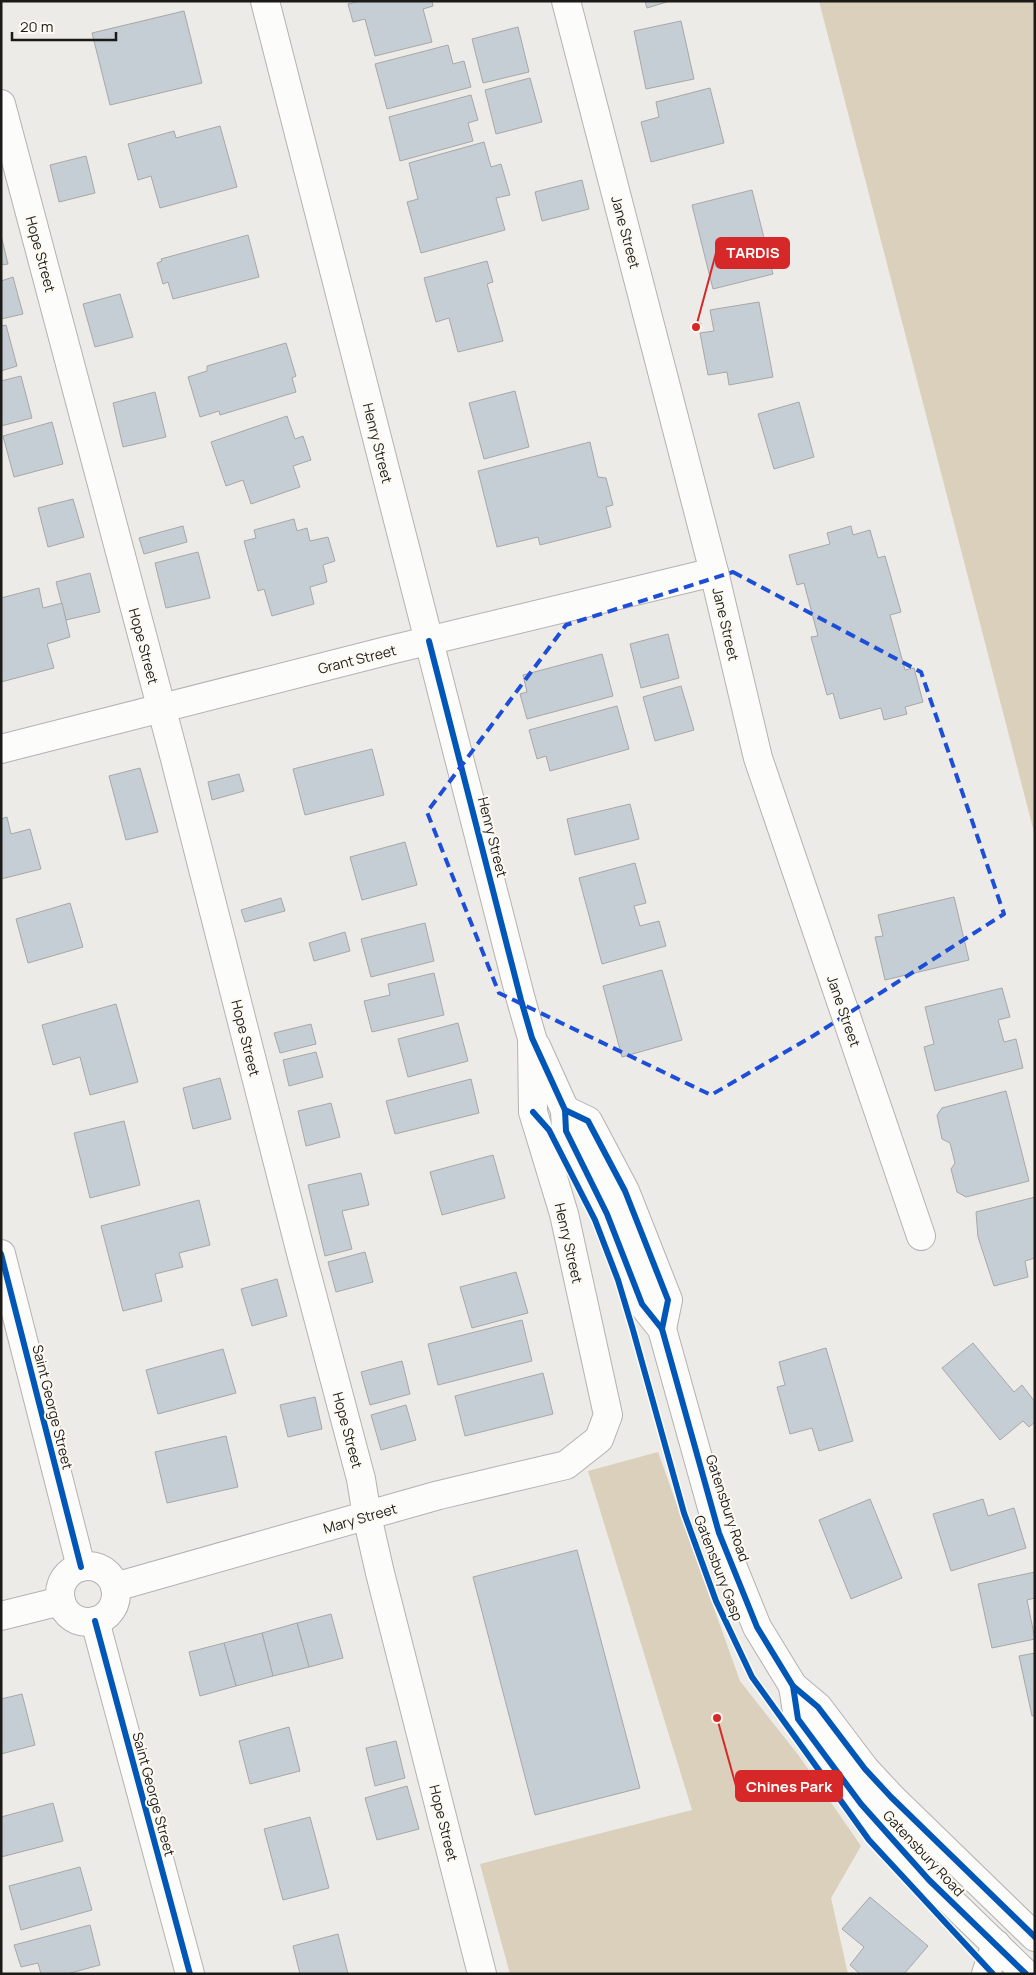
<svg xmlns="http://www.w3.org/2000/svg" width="1036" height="1975" viewBox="0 0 1036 1975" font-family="Manrope,sans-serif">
  <rect width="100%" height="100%" fill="#edebe7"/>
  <g fill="#dad0bc">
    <polygon points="819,1 1035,1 1035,836"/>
    <polygon points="658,1452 740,1681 799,1756 861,1846 831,1898 848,1974 510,1974 480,1864 692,1810 588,1471"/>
  </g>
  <g fill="#c6ced5" stroke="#a7a7a6">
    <polygon points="360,1 432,1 433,6 423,9 432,42 375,56 365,19 353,22 348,4"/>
    <polygon points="645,1 670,1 647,8"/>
    <polygon points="184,11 202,83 110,105 92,33"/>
    <polygon points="681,21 694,79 646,89 634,31"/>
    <polygon points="518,27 529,72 483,83 472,39"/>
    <polygon points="448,45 453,64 464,61 471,87 387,109 375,64"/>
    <polygon points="530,78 542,122 496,134 485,90"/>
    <polygon points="710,88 724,143 651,162 641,122 659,117 656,102"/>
    <polygon points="471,95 478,120 468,123 473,141 400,161 389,117"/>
    <polygon points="220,126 237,187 160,208 151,176 138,180 128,144 174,131 176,138"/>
    <polygon points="484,142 491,167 501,164 510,195 496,198 505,230 421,253 407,202 418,199 409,163"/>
    <polygon points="86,156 95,193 59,202 50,165"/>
    <polygon points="582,180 589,209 542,221 535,192"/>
    <polygon points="752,190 773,274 713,289 692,205"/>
    <polygon points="1,235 8,264 1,265"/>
    <polygon points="248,235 259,277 173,299 168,282 163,284 157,263 162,261 161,259"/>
    <polygon points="487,261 493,282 487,284 503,341 458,352 449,318 436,322 424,278"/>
    <polygon points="13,277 23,314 1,319 1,281"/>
    <polygon points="120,294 133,337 95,347 83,304"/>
    <polygon points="759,302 773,377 729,385 727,372 708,375 700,333 714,331 710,310"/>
    <polygon points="692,323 701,323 700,331 692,331"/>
    <polygon points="6,325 17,366 1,371 1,326"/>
    <polygon points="286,343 296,376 292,378 296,392 220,415 219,411 200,417 188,377 207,371 207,366"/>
    <polygon points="21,376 32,418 1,426 1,381"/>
    <polygon points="515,391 529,447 484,459 469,403"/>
    <polygon points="155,392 166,437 123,447 113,403"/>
    <polygon points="799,402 814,457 774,469 758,414"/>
    <polygon points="287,416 295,439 303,436 311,460 293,466 300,487 251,504 243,480 226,486 211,442"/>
    <polygon points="52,422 63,464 14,477 3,436"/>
    <polygon points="590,442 598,477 606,478 613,505 606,507 611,527 540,545 538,537 497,547 478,471"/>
    <polygon points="73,499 84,537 48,547 38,508"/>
    <polygon points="294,519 297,531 307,528 310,541 328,537 335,561 323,565 327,582 310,587 314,604 272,616 264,589 258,591 244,541 256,538 254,530"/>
    <polygon points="183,526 187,542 144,554 139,538"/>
    <polygon points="851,526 853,535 870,530 878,558 885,556 901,612 890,615 905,670 914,668 923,702 905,707 907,714 884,720 881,708 840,719 833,693 827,695 811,637 818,636 804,583 797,585 789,555 830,544 827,533"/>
    <polygon points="198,552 210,598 166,608 155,563"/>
    <polygon points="90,573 100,612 66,620 56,582"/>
    <polygon points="39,588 43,608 62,603 70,637 47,644 54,668 1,682 1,598"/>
    <polygon points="668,634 679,678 641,688 630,644"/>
    <polygon points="602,654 613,696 527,719 520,694 527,692 523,675"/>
    <polygon points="681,686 694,730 655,741 643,697"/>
    <polygon points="617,706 629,749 550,771 546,756 537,759 529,730"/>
    <polygon points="372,749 384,795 305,815 293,769"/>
    <polygon points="140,768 158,832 126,840 109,776"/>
    <polygon points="239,774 244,791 212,800 208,782"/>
    <polygon points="630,804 639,839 575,855 567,819"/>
    <polygon points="7,817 11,834 30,829 41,869 1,879 1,819"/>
    <polygon points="405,842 417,885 362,900 350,857"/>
    <polygon points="635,863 646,903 634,906 640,926 659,921 666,946 602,964 579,878"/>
    <polygon points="954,897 969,960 885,980 875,937 883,936 878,915"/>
    <polygon points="281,898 285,911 245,922 241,910"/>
    <polygon points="70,903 83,947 28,963 16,919"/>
    <polygon points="425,923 434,961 371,977 361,939"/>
    <polygon points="345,932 350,951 314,961 309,943"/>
    <polygon points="662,970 682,1040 622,1057 603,986"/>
    <polygon points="434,973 444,1015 372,1032 364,1001 390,995 388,984"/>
    <polygon points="1002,988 1010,1017 998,1020 1004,1042 1016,1039 1023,1068 935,1091 924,1047 934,1044 925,1007"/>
    <polygon points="116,1004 138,1082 90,1095 80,1057 53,1065 42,1025"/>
    <polygon points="458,1023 468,1061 408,1077 398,1039"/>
    <polygon points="311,1024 316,1044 280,1053 274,1033"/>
    <polygon points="316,1052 323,1077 289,1086 283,1060"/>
    <polygon points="220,1078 231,1119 193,1129 183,1088"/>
    <polygon points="471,1079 479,1113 395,1134 386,1101"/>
    <polygon points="1006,1091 1029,1181 966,1197 957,1192 951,1169 955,1163 950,1143 942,1139 937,1115 942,1108"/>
    <polygon points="331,1103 340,1137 306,1146 298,1111"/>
    <polygon points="124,1121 140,1185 90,1198 74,1133"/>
    <polygon points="493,1155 505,1198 442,1215 430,1172"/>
    <polygon points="361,1173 369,1205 342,1211 352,1249 325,1256 308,1185"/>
    <polygon points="1035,1197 1035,1258 1025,1261 1028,1277 994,1286 978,1237 976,1212"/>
    <polygon points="199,1200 210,1245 179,1253 183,1267 155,1274 162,1301 123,1311 101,1226"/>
    <polygon points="365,1252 373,1282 336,1292 328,1262"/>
    <polygon points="516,1272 528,1313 472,1328 460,1287"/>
    <polygon points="277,1279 287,1316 252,1326 241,1289"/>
    <polygon points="522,1320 532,1361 438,1385 428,1344"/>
    <polygon points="973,1343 1014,1392 1022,1385 1035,1402 1035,1422 1029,1427 1023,1421 1000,1440 942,1368"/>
    <polygon points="826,1348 853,1441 819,1451 812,1428 790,1434 777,1387 785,1385 779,1362"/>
    <polygon points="223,1349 236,1393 158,1414 146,1370"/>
    <polygon points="402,1361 410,1394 370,1405 361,1372"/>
    <polygon points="543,1373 553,1414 465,1436 455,1396"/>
    <polygon points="315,1397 322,1429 288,1437 280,1405"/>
    <polygon points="406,1405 416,1440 381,1450 371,1415"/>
    <polygon points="226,1436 238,1487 167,1503 155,1452"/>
    <polygon points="870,1499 902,1578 851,1599 819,1520"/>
    <polygon points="983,1499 988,1516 1014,1508 1026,1548 951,1571 933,1514"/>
    <polygon points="577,1550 640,1788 535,1815 473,1577"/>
    <polygon points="1035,1572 1035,1598 1027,1600 1035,1639 992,1648 978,1584"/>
    <polygon points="331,1614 343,1658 309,1667 297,1623"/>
    <polygon points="297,1623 309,1667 273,1676 262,1633"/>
    <polygon points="262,1633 273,1676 236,1686 224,1643"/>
    <polygon points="224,1643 236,1686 200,1696 189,1652"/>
    <polygon points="1035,1653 1035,1715 1032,1716 1019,1656"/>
    <polygon points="22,1694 35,1745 1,1754 1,1699"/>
    <polygon points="289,1727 300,1771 250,1784 239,1741"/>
    <polygon points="396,1741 405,1778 375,1786 366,1748"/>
    <polygon points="407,1786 419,1829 377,1840 365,1798"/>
    <polygon points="53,1803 63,1841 1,1857 1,1817"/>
    <polygon points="310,1817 329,1888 283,1900 264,1829"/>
    <polygon points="80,1867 92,1910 21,1930 9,1886"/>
    <polygon points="870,1897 928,1946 904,1974 860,1974 850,1965 864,1947 842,1929"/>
    <polygon points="90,1925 100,1965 67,1974 41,1974 38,1963 21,1967 14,1945"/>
    <polygon points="338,1934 348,1974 300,1974 293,1946"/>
  </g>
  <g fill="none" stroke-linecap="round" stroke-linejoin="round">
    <defs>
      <g id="minor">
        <polyline points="566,1 714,572 758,758 921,1236"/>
        <polyline points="1,104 175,759 301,1253 361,1479 367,1516 380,1573 482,1974"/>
        <polyline points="1,749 390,650 714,572"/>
        <polyline points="536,1046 565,1110 566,1131 607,1214 642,1304 662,1329 719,1533 757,1627 793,1686 818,1707 865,1769 891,1797 1035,1937"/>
        <polyline points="565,1110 588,1121 625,1191 668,1300 662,1329"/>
        <polyline points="1,1254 81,1567"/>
        <circle cx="88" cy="1594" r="28"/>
        <polyline points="115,1587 439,1495 566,1465 599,1439 608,1415 564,1214 533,1112 532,1038 521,1000 265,1"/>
        <polyline points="1,1616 61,1601"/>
        <polyline points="95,1621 190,1974"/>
        <polyline points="793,1686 798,1719 861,1804 929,1880 1026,1974"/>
        <polyline points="986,1974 996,1944"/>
      </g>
    </defs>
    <use href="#minor" stroke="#b4b2af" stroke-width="30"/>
    <use href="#minor" stroke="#fcfcfb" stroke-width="28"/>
    <defs>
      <g id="cycleway">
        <polyline points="429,641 521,1000 532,1038 565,1110 566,1131 607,1214 642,1304 662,1329 719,1533 757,1627 793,1686 818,1707 865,1769 891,1797 1035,1937"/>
        <polyline points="565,1110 588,1121 625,1191 668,1300 662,1329"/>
        <polyline points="533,1112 549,1130 595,1220 618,1280 633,1330 684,1513 716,1601 752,1677 869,1840 993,1974"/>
        <polyline points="1,1254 81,1567"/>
        <polyline points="95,1621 190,1974"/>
        <polyline points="793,1686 798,1719 861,1804 929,1880 1026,1974"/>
      </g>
    </defs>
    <use href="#cycleway" stroke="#fdfaf3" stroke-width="9"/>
    <use href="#cycleway" stroke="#0057b8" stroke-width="6"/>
  </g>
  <path fill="none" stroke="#1d4ed8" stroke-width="4" stroke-dasharray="10 6" stroke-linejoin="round" d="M733,572L921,672L1004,914L813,1036L711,1095L499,993L427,812L566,625Z"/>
  <g text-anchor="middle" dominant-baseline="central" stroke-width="4" stroke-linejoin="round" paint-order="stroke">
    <g font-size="14" fill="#1b1a17" stroke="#fdfaf3">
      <text transform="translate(626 232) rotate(75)">Jane Street</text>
      <text transform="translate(41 254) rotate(75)">Hope Street</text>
      <text transform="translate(378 443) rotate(76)">Henry Street</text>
      <text transform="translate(726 624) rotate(77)">Jane Street</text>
      <text transform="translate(144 646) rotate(75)">Hope Street</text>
      <text transform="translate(357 659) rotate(-14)">Grant Street</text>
      <text transform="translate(493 837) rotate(76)">Henry Street</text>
      <text transform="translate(844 1011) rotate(71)">Jane Street</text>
      <text transform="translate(246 1038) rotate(76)">Hope Street</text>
      <text transform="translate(569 1243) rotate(77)">Henry Street</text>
      <text transform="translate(53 1407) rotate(76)">Saint George Street</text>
      <text transform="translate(348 1430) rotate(75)">Hope Street</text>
      <text transform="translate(728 1508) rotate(72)">Gatensbury Road</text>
      <text transform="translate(360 1518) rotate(-16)">Mary Street</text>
      <text transform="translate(719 1568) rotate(69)">Gatensbury Gasp</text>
      <text transform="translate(154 1794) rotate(75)">Saint George Street</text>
      <text transform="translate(444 1823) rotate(76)">Hope Street</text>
      <text transform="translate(924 1853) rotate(47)">Gatensbury Road</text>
    </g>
  </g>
  <path fill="none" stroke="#d62828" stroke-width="2" d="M696 327L716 253M717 1718L736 1786"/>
  <g fill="#d62828" stroke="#fdfaf3" stroke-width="2">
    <circle cx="696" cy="327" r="5"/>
    <circle cx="717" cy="1718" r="5"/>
  </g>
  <g fill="#d62828" stroke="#d62828" stroke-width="2">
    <rect x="716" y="238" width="73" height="30" rx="5"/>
    <rect x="736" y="1771" width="106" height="30" rx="5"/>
  </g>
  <g font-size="15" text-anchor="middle" font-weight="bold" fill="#fff">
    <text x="753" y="258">TARDIS</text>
    <text x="789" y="1792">Chines Park</text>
  </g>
  <rect width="1036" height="1975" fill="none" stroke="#1b1a17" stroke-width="5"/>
  <path d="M12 32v8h104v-8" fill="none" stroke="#1b1a17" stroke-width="2.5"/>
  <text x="20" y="32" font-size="15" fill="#1b1a17" stroke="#fdfaf3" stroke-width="4" paint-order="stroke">20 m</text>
</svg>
